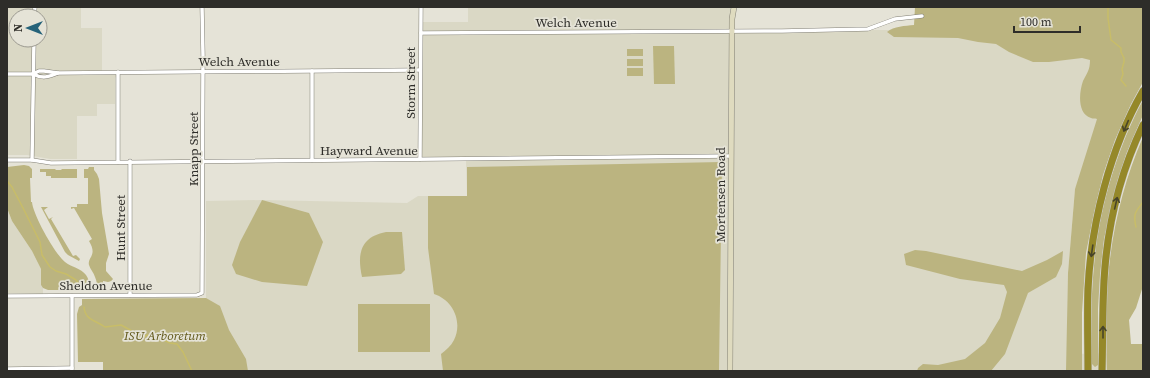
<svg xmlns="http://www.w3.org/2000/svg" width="1150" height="378" viewBox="0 0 1150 378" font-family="'Source Serif 4',serif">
  <rect width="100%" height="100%" fill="#e5e3d7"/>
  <g fill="#dad8c5" fill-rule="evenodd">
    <path d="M7,7H81V28H102V72H118L115,78V104H97V116H77V159H50L27,155H7ZM16,16H40V40H16Z"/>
    <polygon points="468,7 730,7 732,19 732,30 914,30 1140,39 1075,189 1068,273 1067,354 1143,353 1143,371 109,371 82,299 206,298 206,201 262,200 407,203 418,196 467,196 466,159 420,159 421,22 468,22"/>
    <polygon points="7,208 12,221 32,251 41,269 41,285 43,288 43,294 7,293"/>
  </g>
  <g fill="#bbb480">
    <path d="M915,7H1143V82L1131,104L1115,140L1103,175L1094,213L1086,253L1082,313V371H1066L1068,273L1075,189L1097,119C1095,118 1093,119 1091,118C1077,114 1079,92 1083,81C1087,73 1090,70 1090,60L1082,58L1049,62H1033L1009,52L996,44L978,42L958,38L894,37L887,32C894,26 905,26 914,25Z"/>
    <polygon points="653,46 674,46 675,84 654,84"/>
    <rect x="627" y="49" width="16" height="7"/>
    <rect x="627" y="59" width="16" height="7"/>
    <rect x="627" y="68" width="16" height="8"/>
    <path d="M1143,100V115L1127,152L1118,179L1104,239L1100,275L1098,309V365L1095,367L1092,364L1091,357C1091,327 1091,296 1094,266C1098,212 1117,148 1143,100Z"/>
    <path d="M1143,137V286L1136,308L1129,320L1131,344H1143V371H1107C1106,337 1105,301 1109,267C1114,222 1125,178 1143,137Z"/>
    <path d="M722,162L719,371H443L441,354C446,350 451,346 454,340C463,322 453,300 434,294L428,248V196H467V167Z"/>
    <path d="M24,165L29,166L32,169V178H30L31,202H32C33,215 55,254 65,262C71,267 81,268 86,275C89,279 90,285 89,290H48L43,288L41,285V269L32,251L12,221L7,208V167Z"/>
    <path d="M89,167H94V170L97,174L99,179L102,213L109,254L106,263V271L113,279C110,283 107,282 103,281V290H98C97,286 97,281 95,277C94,273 90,269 89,265C87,257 98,256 89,241L92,239L74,208L71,209V207H77V204H88V178H84V169H88Z"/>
    <polygon points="40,169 55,169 56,170 61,170 62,169 77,169 77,178 51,178 51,176 46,176 46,172 40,172"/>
    <polygon points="262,200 309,213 323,242 307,286 262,282 236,274 232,265 240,242"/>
    <polygon points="41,207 48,207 44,210 49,219 53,217 51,219 73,256 76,255 80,259 79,261 68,255 65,252"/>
    <path d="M386,232H402L405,270L401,274L362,277C357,254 360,237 386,232Z"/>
    <polygon points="915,250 926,251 1022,271 1047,260 1063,251 1062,264 1056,277 1028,293 1005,354 991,371 917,371 918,368 923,364 938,365 965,359 985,343 1000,318 1007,292 1004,285 960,279 906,265 904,254"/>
    <polygon points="206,298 220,306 229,330 246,359 248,371 103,371 103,362 78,362 77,314 79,307 82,305 82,299"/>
    <rect x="358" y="304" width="72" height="48"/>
  </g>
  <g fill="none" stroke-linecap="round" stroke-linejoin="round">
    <g stroke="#c8bd68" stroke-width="1.5">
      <polyline points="1108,7 1108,18 1111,40 1121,48 1121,52 1124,58 1124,62 1122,69 1123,74 1121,80 1126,86"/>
      <polyline points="7,181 12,187 23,208 40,242 42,255 50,267 56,271 66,274 76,280 80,287"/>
      <path d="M1136,227C1133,214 1135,212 1143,202"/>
      <path d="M84,307C85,320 95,320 105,327L121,325L132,331L138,337H143L148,335H154L170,343L177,344L183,352L192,371"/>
    </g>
    <defs>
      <g id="street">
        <polyline points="34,16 35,7"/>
        <polyline points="421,33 782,31 868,29 895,19 922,16"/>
        <polyline points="312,71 312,160"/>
        <polyline points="118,72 118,162"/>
        <polyline points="7,74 33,74 39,71 44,71 58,73 420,70"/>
        <path d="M33,74C42,79 49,77 58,73"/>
        <polyline points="420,159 421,7"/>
        <polyline points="7,160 32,160 51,163 731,156"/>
        <polyline points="32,160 34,40"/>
        <polyline points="130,295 130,161"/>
        <polyline points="7,296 197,295 202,293 203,55 202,7"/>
        <polyline points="7,369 72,368"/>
        <polyline points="72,371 72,296"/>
      </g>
      <polyline id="secondary" points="730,371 732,19 734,7"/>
      <g id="highway">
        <path d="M1088,371C1088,344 1087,316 1088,289C1091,224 1110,148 1143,91"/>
        <path d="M1102,371C1103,336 1102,301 1105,267C1109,219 1122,169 1143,125"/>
      </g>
    </defs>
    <use href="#street" stroke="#817f75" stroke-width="4.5"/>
    <use href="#secondary" stroke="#817f75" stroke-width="6"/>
    <use href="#highway" stroke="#c4c4c3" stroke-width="8"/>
    <use href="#street" stroke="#fff" stroke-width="3.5"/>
    <use href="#secondary" stroke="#dfdbbf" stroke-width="5"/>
    <use href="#highway" stroke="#958829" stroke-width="7"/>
  </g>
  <defs><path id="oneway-shaft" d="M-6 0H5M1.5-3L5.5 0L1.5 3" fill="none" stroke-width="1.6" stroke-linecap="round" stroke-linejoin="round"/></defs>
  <g stroke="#484429">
    <use href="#oneway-shaft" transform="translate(1126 126) rotate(113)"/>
    <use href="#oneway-shaft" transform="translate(1116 203) rotate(-77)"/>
    <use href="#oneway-shaft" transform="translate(1092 251) rotate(98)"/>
    <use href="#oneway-shaft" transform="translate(1103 332) rotate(-90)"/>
  </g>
  <g text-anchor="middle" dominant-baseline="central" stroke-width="3.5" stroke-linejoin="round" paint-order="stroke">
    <g font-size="13" fill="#2e2d29" stroke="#e5e3d7">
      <text x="576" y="22">Welch Avenue</text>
      <text x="239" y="61">Welch Avenue</text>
      <text transform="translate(410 83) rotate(-90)">Storm Street</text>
      <text transform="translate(193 149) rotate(-90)">Knapp Street</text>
      <text x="369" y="150">Hayward Avenue</text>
      <text transform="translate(720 195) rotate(-90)">Mortensen Road</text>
      <text transform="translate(120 228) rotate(-90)">Hunt Street</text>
      <text x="106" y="285">Sheldon Avenue</text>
    </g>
    <g font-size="13" font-style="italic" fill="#615819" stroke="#e5e3d7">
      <text x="165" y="335">ISU Arboretum</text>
    </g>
  </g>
  <rect width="1150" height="378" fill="none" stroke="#2e2d29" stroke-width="16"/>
  <g transform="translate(28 28) rotate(270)"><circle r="19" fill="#e5e3d7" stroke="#9c9a91"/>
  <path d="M0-3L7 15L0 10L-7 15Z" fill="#256279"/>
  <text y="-6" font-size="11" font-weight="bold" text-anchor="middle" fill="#2e2d29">N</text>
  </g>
  <path d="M1014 26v6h66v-6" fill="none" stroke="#2e2d29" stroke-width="2"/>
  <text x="1020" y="26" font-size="12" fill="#2e2d29" stroke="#e5e3d7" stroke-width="3" paint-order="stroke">100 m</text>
</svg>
